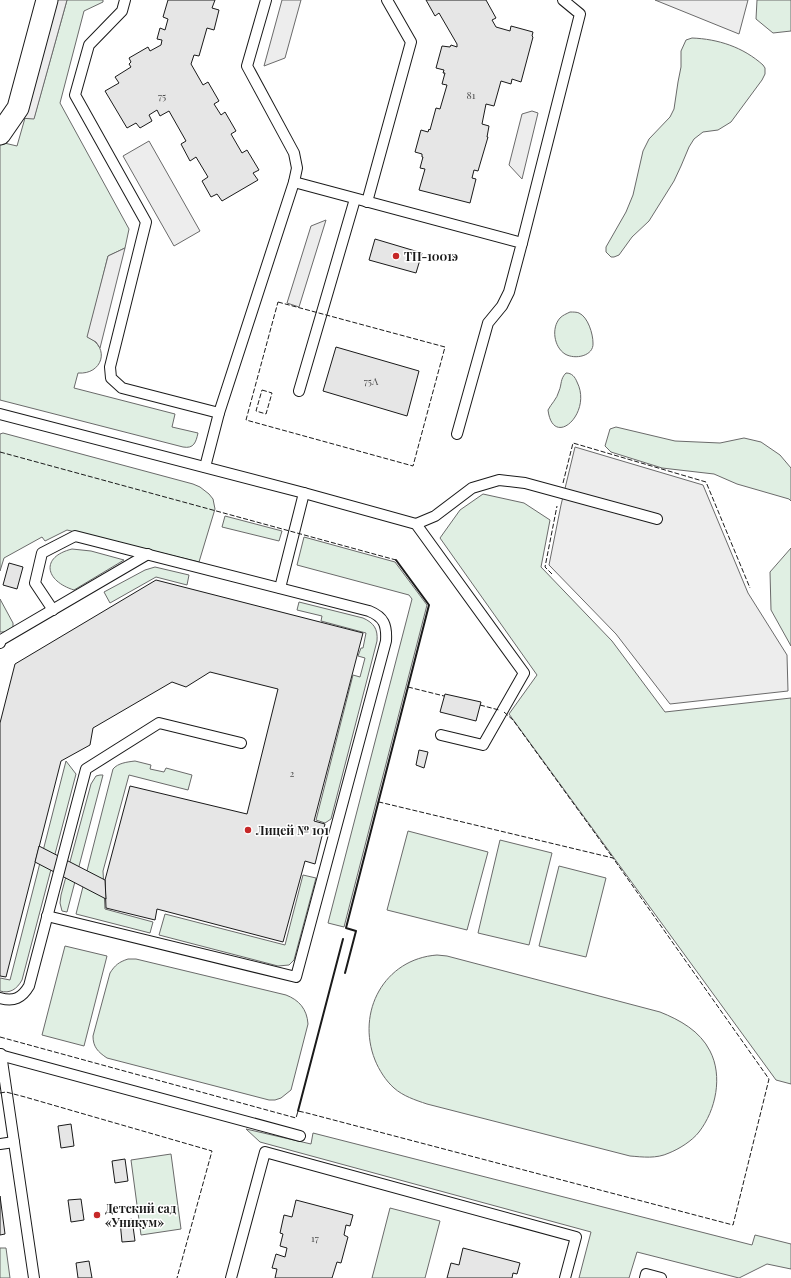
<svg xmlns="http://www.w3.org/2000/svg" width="791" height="1278" viewBox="0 0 791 1278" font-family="'Playfair Display',serif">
  <rect width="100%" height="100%" fill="#fff"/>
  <g fill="#e0efe3" stroke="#6a6a6a">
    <path d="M67,0H103V2L84,11L60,103L129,229L125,248L108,256L88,337C111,348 102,375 78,373L74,388L175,414L172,427L198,433C196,442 194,449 183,447L0,400V142L17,146L25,118H34Z"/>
    <polygon points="757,0 791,0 791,31 773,33 756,19"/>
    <path d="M692,38C718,39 743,47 763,65L765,68V74L762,80L731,122L718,130L703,132L694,139L689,147L681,166L674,181L649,221L632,237L619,255L614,257H611L606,252V247L626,212L633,195L643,151L649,139L670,117L674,109L678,82L681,67V51L686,40Z"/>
    <path d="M570,312C573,312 577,312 579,313C588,317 593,334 593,343C594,356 575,360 565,354C554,347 551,328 560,318C563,315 566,314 570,312Z"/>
    <path d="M566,373C572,373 575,377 577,382C593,413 553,450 548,410C551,404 557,399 559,391C562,384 560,379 566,373Z"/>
    <polygon points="616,427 675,441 720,443 744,438 761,442 780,455 791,468 791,501 789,499 737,484 714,474 662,468 611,452 605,446 610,429"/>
    <polygon points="3,433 193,484 200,487 209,494 213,499 215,509 199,562 67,530 45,541 42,537 4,558 0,571 0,434"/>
    <polygon points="483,494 524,503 550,520 541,567 612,641 665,712 791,698 791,1084 776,1080 509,714 537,675 440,538 460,510"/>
    <polygon points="225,516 282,531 279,541 222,527"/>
    <polygon points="304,537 395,562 427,605 344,927 328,923 412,599 409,595 297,565"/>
    <polygon points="791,548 791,646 771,610 770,572"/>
    <path d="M72,549L91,551L124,560L74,590C45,581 40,557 72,549Z"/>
    <polygon points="155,567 189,575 187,585 156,577 110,603 104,592 145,570"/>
    <path d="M0,599L13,623V627C11,632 5,632 0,632Z"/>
    <path d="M299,602L363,618C374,623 378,629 377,641L331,819L325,823L316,820L353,675L360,677L365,658L358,656L361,648H363L366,633L321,621L322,616L297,610Z"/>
    <path d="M66,761L76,774L22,980C17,989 10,994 0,991V978L10,980Z"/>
    <path d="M135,761L151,765L150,769L164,772L166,768L192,775L188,790L129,775L103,871L105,909L153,922L150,933L76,914L113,769C118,763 127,762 135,761Z"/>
    <polygon points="100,775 103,775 67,912 62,911 60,903 61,895 91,784 96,776"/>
    <polygon points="408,831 488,852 467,930 387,910"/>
    <polygon points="500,840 552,853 529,945 478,933"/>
    <polygon points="559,866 606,878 586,957 539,946"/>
    <polygon points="303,875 316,878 294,960 289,965 278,966 159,935 165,914 285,945"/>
    <polygon points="65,946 107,956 84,1046 42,1035"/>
    <path d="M437,955L447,956L660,1012C680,1020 700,1031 710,1051C723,1076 716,1110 699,1132C692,1141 679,1149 669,1153C656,1159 643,1157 630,1156L427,1104C415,1100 403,1096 394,1088C386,1081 379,1070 375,1060C356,1012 384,959 437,955Z"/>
    <path d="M128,959H136L286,995C299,1000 307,1009 308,1024L291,1090L281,1098L275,1100H269L107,1058C98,1052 93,1047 93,1036L110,973C115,965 119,962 128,959Z"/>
    <polygon points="246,1129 311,1144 313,1133 752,1245 755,1235 791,1244 791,1269 767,1264 739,1278 637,1252 629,1278 579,1278 591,1232 260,1142"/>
    <polygon points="171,1154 181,1229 141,1235 131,1160"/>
    <polygon points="390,1208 440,1221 425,1278 372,1278"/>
    <polygon points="0,1248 6,1248 10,1278 0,1278"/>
  </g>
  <g fill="#ededed" stroke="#6a6a6a">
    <polygon points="52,0 67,0 34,119 19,118"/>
    <polygon points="282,0 301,0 285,58 264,66"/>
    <polygon points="655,0 748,0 739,34"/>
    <polygon points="532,111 538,113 522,179 509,165 522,114"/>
    <polygon points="149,141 200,231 174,246 123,156"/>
    <polygon points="326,220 299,307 287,303 311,226"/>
    <polygon points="125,248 100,348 96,342 87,337 108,256"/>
    <polygon points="575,447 703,485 748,593 787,655 788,691 670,704 616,634 549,565 561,505"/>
  </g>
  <g fill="#e6e6e6" stroke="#1a1a1a">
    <polygon points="168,0 215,0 212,8 219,10 214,30 207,28 199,56 194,55 191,64 203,85 208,82 219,101 214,104 221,115 225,112 236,131 231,134 242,153 247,150 259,170 253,173 258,180 222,201 217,194 211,197 202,181 208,177 196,157 190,161 181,144 186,141 169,111 160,116 157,110 149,115 152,121 140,128 136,123 127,128 105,91 119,83 115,77 131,67 129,64 131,62 129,58 148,47 150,51 161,45 162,40 157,39 160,28 165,30 168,19 163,17"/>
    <polygon points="426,0 486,0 496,18 492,20 496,27 510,31 511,26 533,32 532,36 533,37 521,82 512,79 511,84 501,81 494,106 486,104 482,124 489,126 487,137 488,137 478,171 474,170 472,178 476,179 470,203 419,190 425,169 420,168 423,157 422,157 422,154 415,152 421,130 428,132 429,129 430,130 436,108 440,109 447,85 442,84 445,73 443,73 444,70 436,68 442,46 450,47 451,45 457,47 457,44 439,13 435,16"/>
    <polygon points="375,239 422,253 416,273 369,260"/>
    <polygon points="336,347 419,371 407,416 323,391"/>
    <polygon points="9,563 23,567 17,589 3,585"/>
    <polygon points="156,580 363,633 314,821 325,824 315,864 305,861 283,942 157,909 155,920 106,908 105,880 130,786 247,814 278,689 210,672 186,687 172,682 93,728 90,745 61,761 6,977 0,976 0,723 15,664"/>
    <polygon points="445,694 481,702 476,721 440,712"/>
    <polygon points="419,750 428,752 424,768 416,765"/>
    <polygon points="39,846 105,880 106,899 35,862"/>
    <polygon points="71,1124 74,1146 61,1148 58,1126"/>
    <polygon points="125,1159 128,1181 115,1183 112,1161"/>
    <polygon points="0,1196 5,1234 0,1235"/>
    <polygon points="81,1199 84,1220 71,1222 68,1200"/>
    <polygon points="296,1200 353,1215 350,1226 346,1225 344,1235 348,1237 341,1263 337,1262 332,1278 275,1278 277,1269 272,1268 276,1254 285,1257 287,1248 280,1246 283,1234 280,1233 284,1215 292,1217"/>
    <polygon points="132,1219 135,1241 122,1242 120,1221"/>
    <polygon points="463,1248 520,1263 517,1274 513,1273 512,1278 447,1278 451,1263 459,1265"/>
    <polygon points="89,1261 92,1278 78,1278 76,1263"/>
  </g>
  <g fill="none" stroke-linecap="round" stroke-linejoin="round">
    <defs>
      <g id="lane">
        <polyline points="125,0 122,11 89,45 75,95 146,222 110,367 111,378 122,388 219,413 294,182 297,168 294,153 247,66 266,0"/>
        <polyline points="294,182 522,243 509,292 502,306 488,323 457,434"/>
        <polyline points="367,202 411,42 387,0"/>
        <polyline points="522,243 580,14 563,0"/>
        <polyline points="299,391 355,199"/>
        <polyline points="0,414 304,493 416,524 524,673 483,745 441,735"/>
        <polyline points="205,467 219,413"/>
        <polyline points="416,524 435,516 472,488 499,480 525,483 657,519"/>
        <polyline points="280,588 304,493"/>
        <polyline points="0,643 1,640 148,554"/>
        <path d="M47,916L296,977L386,641C387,625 384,617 369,611L75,536L42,553L35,583L53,610"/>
        <path d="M0,998C14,1002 22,998 29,986L86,769L159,723L241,743"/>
        <polyline points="1,1054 34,1278"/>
        <polyline points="0,1055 300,1136"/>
        <polyline points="0,1144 14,1142"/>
        <polyline points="231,1278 265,1152 576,1237 565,1278"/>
        <polyline points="645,1278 646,1274 661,1278"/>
      </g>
      <polyline id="street" points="0,134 18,108 47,0"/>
    </defs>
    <use href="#lane" stroke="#1a1a1a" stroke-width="12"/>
    <use href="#street" stroke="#1a1a1a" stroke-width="23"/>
    <use href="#lane" stroke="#fff" stroke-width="10"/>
    <use href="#street" stroke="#fff" stroke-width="21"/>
    <g stroke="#1a1a1a" stroke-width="1" stroke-dasharray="5 2" stroke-linecap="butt">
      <polygon points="278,302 445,347 413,466 246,420"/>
      <polygon points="262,390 272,393 266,414 256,411"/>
      <polyline points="0,452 396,560"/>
      <polyline points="563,483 573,443 706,482 750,588"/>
      <polyline points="552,574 545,567 557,506"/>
      <polyline points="408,687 444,696"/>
      <polyline points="480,705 499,710"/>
      <polyline points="504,712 513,720 613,858"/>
      <polyline points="0,1037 296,1118 298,1111 307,1113 733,1225 769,1079 613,858 379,802"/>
      <polyline points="0,1093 6,1092 25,1097 212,1151 177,1278"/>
    </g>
    <g stroke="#1a1a1a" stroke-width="2">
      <polyline points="345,973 356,931 346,928 429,605 396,560"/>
      <polyline points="298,1111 343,939"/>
    </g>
  </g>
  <g fill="#c62828" stroke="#fff" stroke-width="1.5">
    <circle cx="396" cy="256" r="4"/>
    <circle cx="248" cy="830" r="4"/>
    <circle cx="97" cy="1215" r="4"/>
  </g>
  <g text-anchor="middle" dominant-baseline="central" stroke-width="3" stroke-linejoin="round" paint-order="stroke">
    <g font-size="10" fill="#4d4d4d">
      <text x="471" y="95">81</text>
      <text x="162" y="96">75</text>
      <text x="371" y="381">75А</text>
      <text x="292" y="773">2</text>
      <text x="315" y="1238">17</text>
    </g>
    <g font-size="12" font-weight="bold" fill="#1a1a1a" stroke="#fff" text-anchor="start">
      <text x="404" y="256">ТП-1001э</text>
      <text x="256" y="830">Лицей № 101</text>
      <text x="105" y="1208">Детский сад<tspan x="105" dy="14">«Уникум»</tspan></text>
    </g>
  </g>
</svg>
